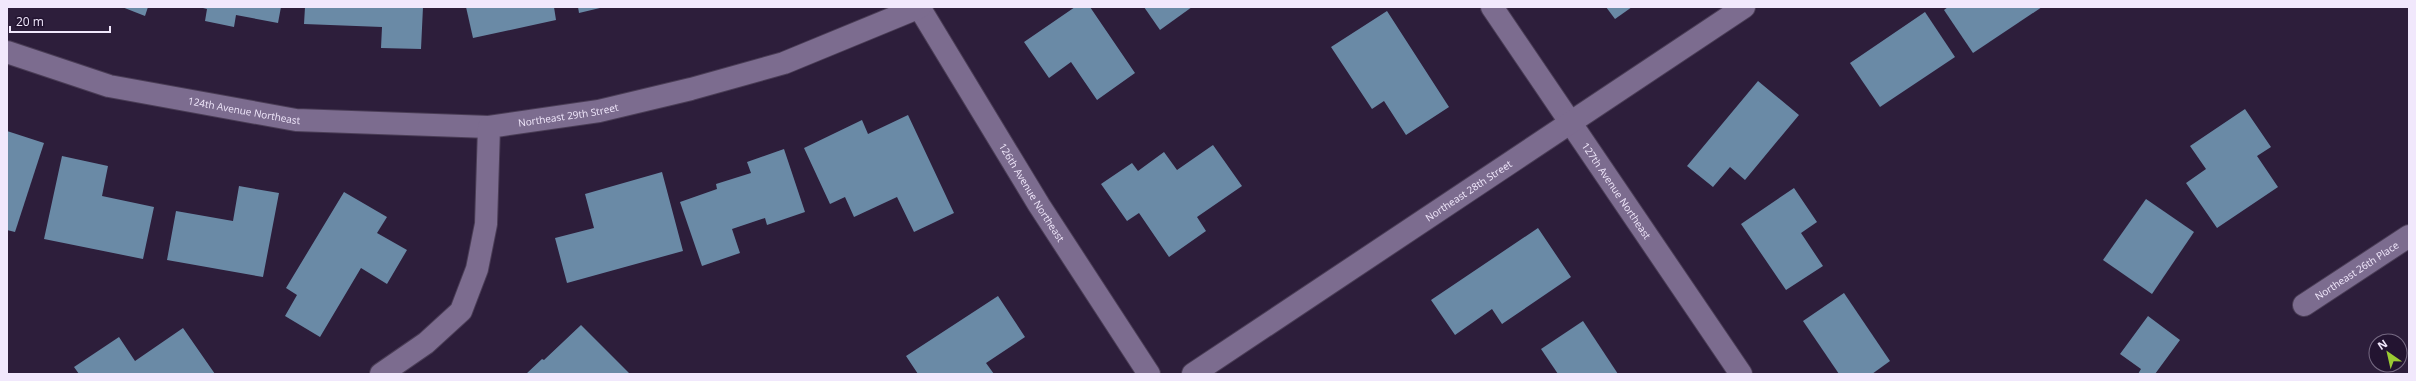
<svg xmlns="http://www.w3.org/2000/svg" width="2416" height="381" viewBox="0 0 2416 381" font-family="'Open Sans',sans-serif">
  <rect width="100%" height="100%" fill="#2d1e3b"/>
  <g fill="#6a8aa6">
    <polygon points="122,7 148,7 145,16"/>
    <polygon points="199,7 281,7 278,23 236,15 234,27 205,21 207,9"/>
    <polygon points="305,7 423,7 421,49 381,48 382,27 304,24"/>
    <polygon points="466,7 554,7 556,20 473,38"/>
    <polygon points="578,7 600,7 600,8 579,13"/>
    <polygon points="1075,7 1090,7 1135,73 1097,100 1071,62 1049,78 1024,42"/>
    <polygon points="1144,7 1192,7 1160,30"/>
    <polygon points="1606,7 1632,7 1615,19"/>
    <polygon points="1948,7 2042,7 1973,53 1944,10"/>
    <polygon points="1387,11 1449,107 1406,135 1384,101 1372,109 1331,47"/>
    <polygon points="1925,12 1955,57 1880,107 1850,63"/>
    <polygon points="1758,81 1799,115 1745,180 1730,167 1713,187 1687,166"/>
    <polygon points="2245,109 2271,147 2257,156 2278,187 2217,228 2186,183 2206,169 2190,146"/>
    <polygon points="908,115 954,213 914,232 897,197 854,217 845,197 830,204 804,148 862,120 868,134"/>
    <polygon points="7,131 44,143 15,232 7,230"/>
    <polygon points="1213,145 1242,186 1197,217 1206,231 1169,257 1139,213 1127,221 1101,184 1132,163 1138,171 1164,152 1177,170"/>
    <polygon points="784,149 805,212 767,225 765,218 732,229 740,253 702,266 680,202 717,189 716,184 751,173 747,162"/>
    <polygon points="62,156 108,166 102,196 154,207 143,259 44,239"/>
    <polygon points="662,172 683,251 567,283 555,238 594,228 585,194"/>
    <polygon points="239,186 279,193 263,277 167,260 176,211 233,221"/>
    <polygon points="1794,188 1817,222 1801,233 1823,266 1786,290 1741,224"/>
    <polygon points="344,192 387,217 377,233 407,250 387,284 361,268 320,337 285,316 297,295 286,288"/>
    <polygon points="2146,199 2194,232 2152,294 2103,260"/>
    <polygon points="1538,228 1571,277 1502,324 1492,309 1455,335 1431,300"/>
    <polygon points="1844,293 1890,361 1872,374 1839,374 1803,321"/>
    <polygon points="998,296 1025,337 986,363 994,374 918,374 906,356"/>
    <polygon points="2148,316 2180,340 2155,374 2138,374 2141,369 2120,354"/>
    <polygon points="1583,321 1618,374 1558,374 1541,349"/>
    <polygon points="581,325 630,374 526,374 542,359 544,360"/>
    <polygon points="183,328 215,374 79,374 74,367 119,337 135,361"/>
  </g>
  <g fill="none" stroke-linecap="round" stroke-linejoin="round">
    <defs>
      <g id="minor">
        <path id="s1" d="M919,7L1039,205L1149,374"/>
        <path id="s2" d="M1492,7L1741,374"/>
        <path id="s3" d="M7,52L109,86L296,120L489,127"/>
        <path id="s4" d="M2304,305L2409,236"/>
        <path id="s5" d="M381,374L426,343L461,311L477,269L486,224L489,127L599,111L691,89L784,63L920,7"/>
        <path id="s6" d="M1193,374L1744,7"/>
      </g>
    </defs>
    <use href="#minor" stroke="#4a3d56" stroke-width="24"/>
    <use href="#minor" stroke="#7c6c8f" stroke-width="22"/>
  </g>
  <g text-anchor="middle" dominant-baseline="central" stroke-width="3" stroke-linejoin="round" paint-order="stroke">
    <g font-size="10" fill="#f1e8fc" stroke="#231431">
      <text stroke="none"><textPath href="#s3" startOffset="245">124th Avenue Northeast</textPath></text>
      <text stroke="none"><textPath href="#s5" startOffset="370">Northeast 29th Street</textPath></text>
      <text stroke="none"><textPath href="#s2" startOffset="222">127th Avenue Northeast</textPath></text>
      <text stroke="none"><textPath href="#s6" startOffset="331">Northeast 28th Street</textPath></text>
      <text stroke="none"><textPath href="#s1" startOffset="217">126th Avenue Northeast</textPath></text>
      <text stroke="none"><textPath href="#s4" startOffset="63">Northeast 26th Place</textPath></text>
    </g>
  </g>
  <rect width="2416" height="381" fill="none" stroke="#f1e8fc" stroke-width="16"/>
  <g transform="translate(2388 353) rotate(326)"><circle r="19" fill="#231431" stroke="#756982"/>
  <path d="M0-3L7 15L0 10L-7 15Z" fill="#9bcb33"/>
  <text y="-6" font-size="11" font-weight="bold" text-anchor="middle" fill="#f1e8fc">N</text>
  </g>
  <path d="M10 26v6h100v-6" fill="none" stroke="#f1e8fc" stroke-width="2"/>
  <text x="16" y="26" font-size="12" fill="#f1e8fc" stroke="#231431" stroke-width="3" paint-order="stroke">20 m</text>
</svg>
